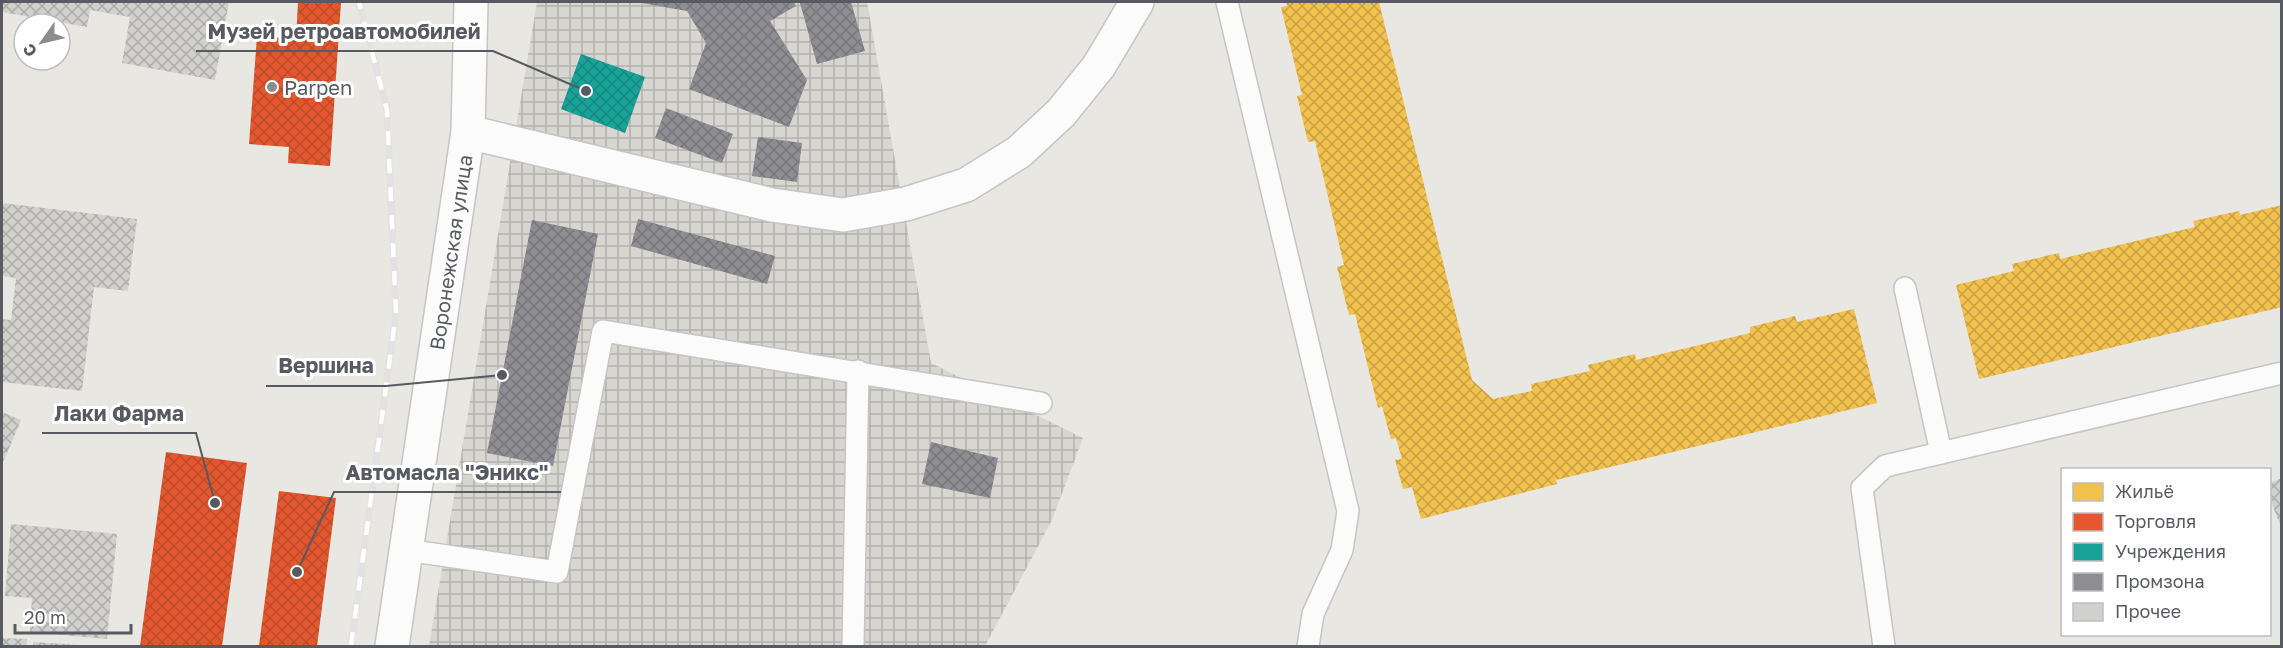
<svg xmlns="http://www.w3.org/2000/svg" width="2283" height="648" viewBox="0 0 2283 648" font-family="'Golos Text',sans-serif">
  <defs>
    <pattern id="industrial-grid" width="8" height="8" patternUnits="userSpaceOnUse" patternTransform="scale(1.5)"><rect width="8" height="8" fill="#d8d6d1"/><path d="M0 4h8M4 0v8" fill="none" stroke="#b2b1ad"/></pattern>
    <pattern id="homes-cross-hatch" width="8" height="8" patternUnits="userSpaceOnUse" patternTransform="scale(1.5)"><rect width="8" height="8" fill="#f2c14e"/><path d="M0 0l8 8M0 8l8-8" fill="none" stroke="#c7a044"/></pattern>
    <pattern id="shops-cross-hatch" width="8" height="8" patternUnits="userSpaceOnUse" patternTransform="scale(1.5)"><rect width="8" height="8" fill="#e4572e"/><path d="M0 0l8 8M0 8l8-8" fill="none" stroke="#bc4b2b"/></pattern>
    <pattern id="public-cross-hatch" width="8" height="8" patternUnits="userSpaceOnUse" patternTransform="scale(1.5)"><rect width="8" height="8" fill="#17a398"/><path d="M0 0l8 8M0 8l8-8" fill="none" stroke="#18887f"/></pattern>
    <pattern id="industry-cross-hatch" width="8" height="8" patternUnits="userSpaceOnUse" patternTransform="scale(1.5)"><rect width="8" height="8" fill="#8d8d92"/><path d="M0 0l8 8M0 8l8-8" fill="none" stroke="#76767b"/></pattern>
    <pattern id="building-cross-hatch" width="8" height="8" patternUnits="userSpaceOnUse" patternTransform="scale(1.5)"><rect width="8" height="8" fill="#d1d0cd"/><path d="M0 0l8 8M0 8l8-8" fill="none" stroke="#acacaa"/></pattern>
  </defs>
  <rect width="100%" height="100%" fill="#e8e7e2"/>
  <polygon fill="url(#industrial-grid)" points="537,2 867,2 931,363 1083,438 1052,520 985,646 429,646"/>
  <g fill="url(#homes-cross-hatch)">
    <polygon points="1286,2 1379,2 1472,380 1493,399 1532,391 1531,384 1590,371 1588,365 1635,354 1636,360 1750,333 1750,327 1795,316 1797,322 1854,309 1877,403 1556,480 1557,484 1421,519 1412,487 1403,489 1395,460 1402,459 1396,438 1391,439 1382,406 1378,408 1355,314 1349,315 1337,267 1344,265 1315,141 1308,142 1297,96 1302,95 1281,7 1287,6"/>
    <polygon points="2282,205 2282,307 1979,379 1956,285 2014,271 2012,264 2059,253 2060,259 2195,227 2193,221 2239,211 2240,215"/>
  </g>
  <g fill="url(#shops-cross-hatch)">
    <polygon points="298,2 341,2 330,166 288,163 289,147 249,144 257,36 296,39"/>
    <polygon points="166,452 247,463 222,646 140,646"/>
    <polygon points="279,491 336,498 317,646 259,646"/>
  </g>
  <polygon fill="url(#public-cross-hatch)" points="581,54 645,77 625,133 561,109"/>
  <g fill="url(#industry-cross-hatch)">
    <polygon points="636,2 794,2 796,6 770,21 807,80 789,127 689,89 706,43 687,11"/>
    <polygon points="807,2 851,2 865,51 817,64 800,3"/>
    <polygon points="666,108 733,134 722,163 655,138"/>
    <polygon points="758,137 802,143 797,182 752,176"/>
    <polygon points="638,219 775,256 767,284 631,246"/>
    <polygon points="532,220 598,234 553,466 487,453"/>
    <polygon points="931,442 998,458 990,498 922,484"/>
  </g>
  <g fill="url(#building-cross-hatch)">
    <polygon points="2,2 229,2 215,80 122,63 130,17 90,10 87,27 2,12"/>
    <polygon points="2,203 137,219 128,291 94,287 82,391 2,382 2,319 11,320 16,278 2,276"/>
    <polygon points="2,412 21,420 2,465"/>
    <polygon points="2282,478 2282,527 2281,527 2270,499 2270,483"/>
    <polygon points="11,524 117,534 107,639 30,632 32,598 5,596"/>
    <polygon points="2,638 27,639 26,646 2,646"/>
    <polygon points="33,642 79,645 79,646 33,646"/>
  </g>
  <g fill="none" stroke-linecap="round" stroke-linejoin="round">
    <defs>
      <g id="service">
        <polyline points="1227,2 1348,511 1342,550 1313,614 1308,646"/>
        <polyline points="1905,288 1941,453"/>
        <polyline points="406,550 557,572 603,331 1041,403"/>
        <polyline points="853,646 858,371"/>
        <polyline points="1884,646 1862,488 1885,466 2282,373"/>
      </g>
      <polyline id="minor" points="468,132 772,205 843,215 906,204 966,185 1019,152 1061,113 1099,66 1137,2"/>
      <g id="tertiary">
        <path id="s1" d="M392,646L468,132L471,2"/>
      </g>
    </defs>
    <use href="#service" stroke="#c4c5c4" stroke-width="24"/>
    <use href="#minor" stroke="#c4c5c4" stroke-width="36"/>
    <use href="#tertiary" stroke="#c4c5c4" stroke-width="36"/>
    <use href="#service" stroke="#fcfbfb" stroke-width="21"/>
    <use href="#minor" stroke="#fcfbfb" stroke-width="33"/>
    <use href="#tertiary" stroke="#fcfbfb" stroke-width="33"/>
    <defs>
      <polyline id="rail" points="351,646 396,313 387,110 359,2"/>
    </defs>
    <use href="#rail" stroke="#e1e2e1" stroke-width="7"/>
    <use href="#rail" stroke="#fff" stroke-width="4.5" stroke-dasharray="14" stroke-linecap="butt"/>
  </g>
  <circle fill="#8a8c8e" stroke="#fff" stroke-width="2" cx="272" cy="87" r="6"/>
  <g text-anchor="middle" dominant-baseline="central" stroke-width="6" stroke-linejoin="round" paint-order="stroke">
    <g font-size="20" fill="#575b61" stroke="#fff" text-anchor="start">
      <text x="284" y="87">Parpen</text>
    </g>
    <g font-size="20" fill="#575b61" stroke="#fff">
      <text stroke="none"><textPath href="#s1" startOffset="398">Воронежская улица</textPath></text>
    </g>
  </g>
  <path fill="none" stroke="#575b61" stroke-width="2" d="M586 91L493 51H196M502 375L386 386H266M215 503L196 433H42M297 572L334 492H561"/>
  <g fill="#575b61" stroke="#fff" stroke-width="2">
    <circle cx="586" cy="91" r="6"/>
    <circle cx="502" cy="375" r="6"/>
    <circle cx="215" cy="503" r="6"/>
    <circle cx="297" cy="572" r="6"/>
  </g>
  <g font-size="21" text-anchor="middle" font-weight="bold" fill="#575b61" stroke="#fff" stroke-width="6" stroke-linejoin="round" paint-order="stroke">
    <text x="344" y="39">Музей ретроавтомобилей</text>
    <text x="326" y="373">Вершина</text>
    <text x="119" y="421">Лаки Фарма</text>
    <text x="447" y="480">Автомасла "Эникс"</text>
  </g>
  <rect width="2283" height="648" fill="none" stroke="#575b61" stroke-width="6"/>
  <rect x="2061" y="468" width="210" height="168" fill="#ffffff" stroke="#bcbdc0" stroke-width="1.5"/>
  <rect x="2073" y="483" width="30" height="18" fill="#f2c14e" stroke="#bcbdc0" stroke-width="1.5"/>
  <text x="2115" y="498" font-size="18" fill="#575b61">Жильё</text>
  <rect x="2073" y="513" width="30" height="18" fill="#e4572e" stroke="#bcbdc0" stroke-width="1.5"/>
  <text x="2115" y="528" font-size="18" fill="#575b61">Торговля</text>
  <rect x="2073" y="543" width="30" height="18" fill="#17a398" stroke="#bcbdc0" stroke-width="1.5"/>
  <text x="2115" y="558" font-size="18" fill="#575b61">Учреждения</text>
  <rect x="2073" y="573" width="30" height="18" fill="#8d8d92" stroke="#bcbdc0" stroke-width="1.5"/>
  <text x="2115" y="588" font-size="18" fill="#575b61">Промзона</text>
  <rect x="2073" y="603" width="30" height="18" fill="#d1d0cd" stroke="#bcbdc0" stroke-width="1.5"/>
  <text x="2115" y="618" font-size="18" fill="#575b61">Прочее</text>
  <g transform="translate(42 42) rotate(236)"><circle r="28" fill="#ffffff" stroke="#bcbdc0" stroke-width="1.5"/>
  <path d="M0-4.5L10 22L0 15L-10 22Z" fill="#8a8c8e"/>
  <text y="-9" font-size="16" font-weight="bold" text-anchor="middle" fill="#575b61">С</text>
  </g>
  <path d="M15 624v9h116v-9" fill="none" stroke="#575b61" stroke-width="3"/>
  <text x="24" y="624" font-size="18" fill="#575b61" stroke="#ffffff" stroke-width="4.5" paint-order="stroke">20 m</text>
</svg>
